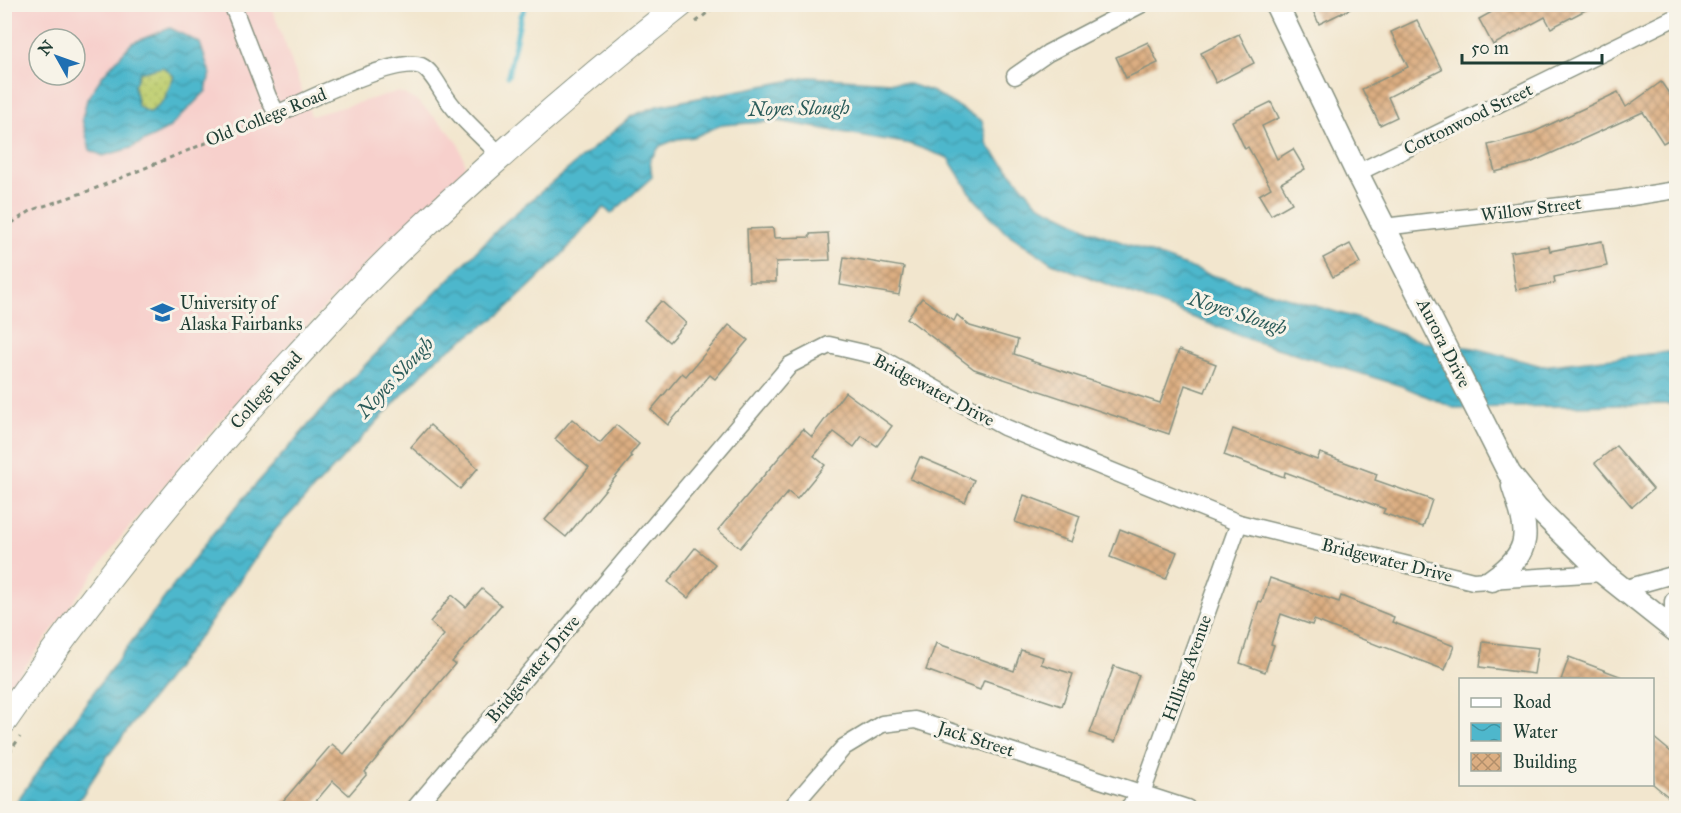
<svg xmlns="http://www.w3.org/2000/svg" width="1681" height="813" viewBox="0 0 1681 813" font-family="'IM FELL Great Primer',serif">
  <defs>
    <pattern id="grass-dots" width="8" height="8" patternUnits="userSpaceOnUse" patternTransform="scale(1.5)"><rect width="8" height="8" fill="#c0cf72"/><path d="M2 2h.1M6 6h.1" fill="none" stroke="#9ba95e" stroke-width="1.8" stroke-linecap="round"/></pattern>
    <pattern id="water-waves" width="16" height="10" patternUnits="userSpaceOnUse" patternTransform="scale(1.5)"><rect width="16" height="10" fill="#4eb7cc"/><path d="M0 5q4-4 8 0t8 0" fill="none" stroke="#4096a6"/></pattern>
    <pattern id="building-cross-hatch" width="8" height="8" patternUnits="userSpaceOnUse" patternTransform="scale(1.5)"><rect width="8" height="8" fill="#dcae82"/><path d="M0 0l8 8M0 8l8-8" fill="none" stroke="#b28f6b"/></pattern>
  </defs>
  <rect width="100%" height="100%" fill="#f7f3e8"/>
  <filter id="ink" filterUnits="userSpaceOnUse"><feTurbulence type="fractalNoise" baseFrequency=".0167" numOctaves="2"/><feDisplacementMap in="SourceGraphic" scale="12" xChannelSelector="R" yChannelSelector="G"/><feConvolveMatrix kernelMatrix="1 2 1 2 8 2 1 2 1" color-interpolation-filters="sRGB"/></filter>
  <filter id="wash" filterUnits="userSpaceOnUse"><feTurbulence type="fractalNoise" baseFrequency=".008" numOctaves="4" result="noise"/><feDisplacementMap in="SourceGraphic" scale="24" xChannelSelector="R" yChannelSelector="G"/><feGaussianBlur stdDeviation="1.35" result="paint"/><feColorMatrix in="noise" values="0 0 0 0 0 0 0 0 0 0 0 0 0 0 0 0 0 1.4 0 .05"/><feComposite in="paint" operator="in"/></filter>
  <g filter="url(#wash)">
    <rect width="100%" height="100%" fill="#f2e6ce"/>
    <path fill="#f7d0cc" fill-rule="evenodd" d="M5,5H271L311,116L396,92L404,94L417,101L447,129L458,143L465,163L464,168L459,174L356,274L282,352L195,449L124,533L5,694ZM39,39H75V75H39Z"/>
    <polygon fill="url(#grass-dots)" stroke="#708653" stroke-width="1.5" points="163,66 174,76 164,100 150,113 138,107 134,86 140,72"/>
    <g fill="url(#water-waves)" stroke="#367a80" stroke-width="1.5" fill-rule="evenodd">
      <path d="M170,28L200,43L210,73L206,91L168,129L131,148L103,156L90,150L82,119L87,99L103,75L132,43ZM163,67L174,76L164,100L150,113L138,107L134,86L140,72Z"/>
      <polygon points="809,77 906,83 933,92 982,121 988,146 1038,204 1097,233 1205,273 1356,318 1423,342 1474,348 1542,366 1676,351 1676,404 1454,408 1402,386 1254,341 1052,263 1004,231 973,197 948,158 910,144 778,121 721,125 694,137 677,139 660,146 650,160 652,177 611,214 604,207 558,259 503,312 437,358 275,530 210,623 107,757 74,808 12,808 96,689 214,532 327,404 505,222 632,116 657,106"/>
    </g>
    <g fill="none" stroke-linecap="round" stroke-linejoin="round">
      <polyline stroke="#4eb7cc" stroke-width="5" points="508,76 521,16 527,4"/>
    </g>
    <g id="blocks">
      <g fill="url(#building-cross-hatch)">
        <polygon points="1310,4 1360,4 1319,24"/>
        <polygon points="1506,4 1597,4 1551,28 1545,17 1493,45 1479,19"/>
        <polygon points="1417,20 1442,70 1388,97 1397,117 1380,125 1362,89 1408,67 1391,32"/>
        <polygon points="1239,34 1254,63 1216,83 1201,53"/>
        <polygon points="1148,42 1158,63 1126,78 1116,57"/>
        <polygon points="1661,82 1677,105 1677,135 1663,143 1643,112 1530,163 1495,172 1488,145 1530,134 1618,92 1626,107"/>
        <polygon points="1271,102 1279,118 1262,126 1277,159 1293,149 1305,169 1281,183 1292,203 1271,215 1259,195 1271,188 1248,147 1245,149 1232,121"/>
        <polygon points="773,228 774,238 810,237 810,234 828,233 830,260 776,262 776,282 749,282 747,229"/>
        <polygon points="1602,241 1607,266 1554,277 1555,283 1516,290 1510,252 1549,246 1550,251"/>
        <polygon points="1350,244 1360,263 1333,277 1323,258"/>
        <polygon points="844,257 904,267 899,295 840,285"/>
        <polygon points="922,298 954,321 957,315 970,326 1018,340 1014,354 1032,360 1031,361 1160,403 1179,350 1216,364 1205,392 1185,385 1169,434 974,369 907,318"/>
        <polygon points="661,301 686,323 669,342 644,320"/>
        <polygon points="729,325 748,340 715,379 710,375 668,425 651,410 682,373 686,376"/>
        <polygon points="845,392 892,426 877,446 862,436 854,447 834,432 814,456 825,465 797,499 788,492 740,548 718,530 803,429 812,437"/>
        <polygon points="572,419 600,443 616,425 639,444 630,455 632,457 566,537 545,520 589,468 555,439"/>
        <polygon points="430,425 478,468 460,489 411,447"/>
        <polygon points="1233,429 1317,460 1320,453 1377,474 1375,480 1432,500 1423,527 1383,513 1385,509 1285,472 1284,477 1224,455"/>
        <polygon points="1616,446 1653,489 1632,507 1595,463"/>
        <polygon points="920,457 974,480 965,502 910,479"/>
        <polygon points="1024,495 1080,516 1071,542 1015,522"/>
        <polygon points="1120,529 1177,552 1166,579 1110,557"/>
        <polygon points="695,548 715,564 688,598 668,582"/>
        <polygon points="1270,578 1339,602 1341,596 1394,617 1392,622 1454,646 1445,670 1382,646 1382,647 1314,620 1312,625 1281,614 1271,644 1274,645 1265,672 1240,663 1259,601 1262,602"/>
        <polygon points="482,589 501,605 452,662 455,664 365,772 367,774 349,795 333,781 310,808 277,808 332,744 344,754 444,635 430,622 452,595 466,607"/>
        <polygon points="1483,642 1538,648 1534,674 1480,667"/>
        <polygon points="936,643 1014,671 1021,650 1043,657 1041,664 1073,674 1062,706 984,680 980,690 926,670"/>
        <polygon points="1569,657 1625,678 1625,680 1561,680"/>
        <polygon points="1114,666 1139,675 1115,742 1090,733"/>
        <polygon points="1653,737 1677,757 1677,804 1653,784"/>
      </g>
    </g>
  </g>
  <g filter="url(#ink)">
    <use href="#blocks" fill-opacity="0" stroke="#889281" stroke-width="1.5"/>
    <g fill="none" stroke-linecap="round" stroke-linejoin="round">
      <defs>
        <g id="street">
          <path d="M232,4L268,97L277,114C303,102 396,56 421,66C430,70 437,83 442,91C457,116 481,135 501,156"/>
          <polyline points="1015,76 1048,53 1142,4"/>
          <polyline points="1357,173 1676,17"/>
          <polyline points="1384,227 1619,199 1676,190"/>
          <polyline points="1623,589 1676,574"/>
          <polyline points="415,808 790,365 829,345 877,356 1004,427 1239,523 1473,581 1603,573"/>
          <polyline points="791,808 844,747 882,724 915,720 1187,808"/>
          <polyline points="1128,808 1142,793 1239,523"/>
        </g>
        <g id="secondary">
          <polyline points="1276,4 1357,173 1509,473 1537,508 1603,573 1676,631"/>
          <path d="M1492,580C1535,550 1528,531 1513,486"/>
          <polyline points="1676,602 1676,609"/>
        </g>
        <path id="primary" d="M4,721C87,601 179,487 276,379C320,331 363,283 410,239C497,157 587,78 681,4"/>
      </defs>
      <use href="#street" stroke="#889281" stroke-width="19"/>
      <use href="#secondary" stroke="#889281" stroke-width="25"/>
      <use href="#primary" stroke="#889281" stroke-width="28"/>
      <g stroke="#889281" stroke-width="3" stroke-dasharray="4.5 4.5" stroke-linecap="butt">
        <polyline points="696,22 718,4"/>
        <polyline points="4,228 32,210 94,189 262,120"/>
        <polyline points="4,760 20,737"/>
      </g>
      <use href="#street" stroke="#fff" stroke-width="16"/>
      <use href="#secondary" stroke="#fff" stroke-width="22"/>
      <use href="#primary" stroke="#fff" stroke-width="26"/>
    </g>
  </g>
  <defs>
    <symbol id="university-bare" viewBox="-9 -9 18 18"><path d="M0-5L7-2L0 1L-7-2ZM-4 1L0 2.5L4 1V4Q0 6-4 4Z" fill="#1f6fb2" stroke="#f7f3e8" stroke-width="2.5" paint-order="stroke"/></symbol>
  </defs>
  <g fill-rule="evenodd">
    <use href="#university-bare" x="146" y="296" width="33" height="33"/>
  </g>
  <g text-anchor="middle" dominant-baseline="central" stroke-width="6" stroke-linejoin="round" paint-order="stroke">
    <g font-size="18" fill="#1f3d34" stroke="#f7f3e8">
      <text transform="translate(266 117) rotate(-22)">Old College Road</text>
      <text transform="translate(1468 119) rotate(-26)">Cottonwood Street</text>
      <text transform="translate(1531 209) rotate(-7)">Willow Street</text>
      <text transform="translate(1444 343) rotate(63)">Aurora Drive</text>
      <text transform="translate(266 390) rotate(-48)">College Road</text>
      <text transform="translate(934 390) rotate(28)">Bridgewater Drive</text>
      <text transform="translate(1387 560) rotate(14)">Bridgewater Drive</text>
      <text transform="translate(1187 668) rotate(-70)">Hilling Avenue</text>
      <text transform="translate(533 669) rotate(-50)">Bridgewater Drive</text>
      <text transform="translate(976 739) rotate(18)">Jack Street</text>
    </g>
    <g font-size="18" fill="#1f3d34" stroke="#f7f3e8" text-anchor="start">
      <text x="180" y="303">University of<tspan x="180" dy="21">Alaska Fairbanks</tspan></text>
    </g>
    <g font-size="20" font-style="italic" fill="#2b5c5a" stroke="#f7f3e8">
      <text transform="translate(799 108) rotate(-1)">Noyes Slough</text>
      <text transform="translate(1238 313) rotate(18)">Noyes Slough</text>
      <text transform="translate(395 377) rotate(-47)">Noyes Slough</text>
    </g>
  </g>
  <rect width="1681" height="813" fill="none" stroke="#f7f3e8" stroke-width="24"/>
  <rect x="1459" y="678" width="195" height="108" fill="#f7f3e8" stroke="#a1aaa0" stroke-width="1.5"/>
  <rect x="1471" y="698" width="30" height="9" fill="#ffffff" stroke="#a1aaa0" stroke-width="1.5"/>
  <text x="1513" y="708" font-size="18" fill="#1f3d34">Road</text>
  <rect x="1471" y="723" width="30" height="18" fill="url(#water-waves)" stroke="#a1aaa0" stroke-width="1.5"/>
  <text x="1513" y="738" font-size="18" fill="#1f3d34">Water</text>
  <rect x="1471" y="753" width="30" height="18" fill="url(#building-cross-hatch)" stroke="#a1aaa0" stroke-width="1.5"/>
  <text x="1513" y="768" font-size="18" fill="#1f3d34">Building</text>
  <g transform="translate(57 57) rotate(310)"><circle r="28" fill="#f7f3e8" stroke="#a1aaa0" stroke-width="1.5"/>
  <path d="M0-4.5L10 22L0 15L-10 22Z" fill="#1f6fb2"/>
  <text y="-9" font-size="16" font-weight="bold" text-anchor="middle" fill="#1f3d34">N</text>
  </g>
  <path d="M1462 54v9h140v-9" fill="none" stroke="#1f3d34" stroke-width="3"/>
  <text x="1471" y="54" font-size="18" fill="#1f3d34" stroke="#f7f3e8" stroke-width="4.5" paint-order="stroke">50 m</text>
</svg>
